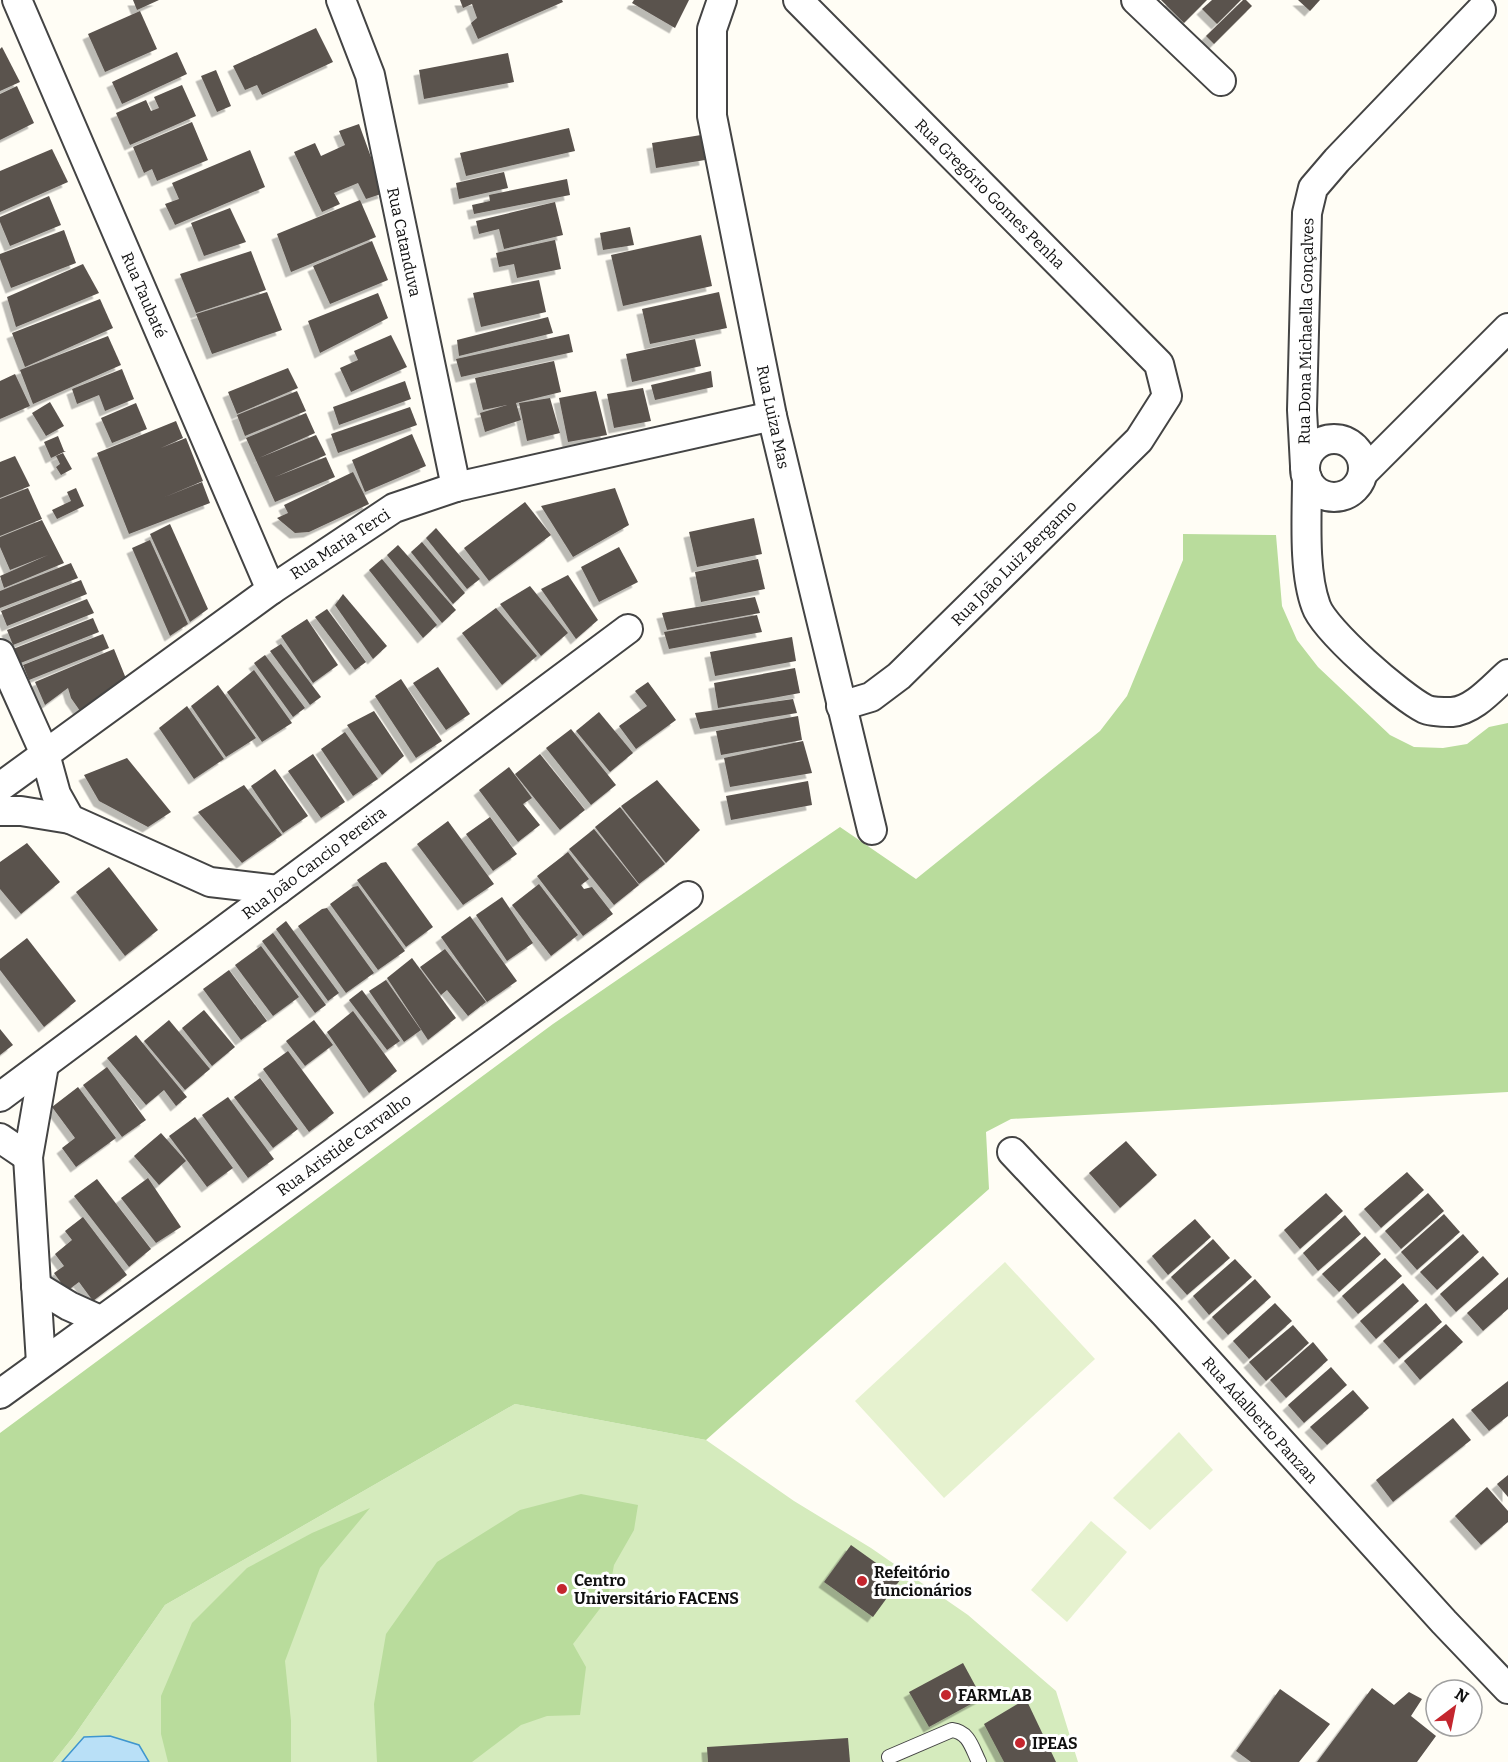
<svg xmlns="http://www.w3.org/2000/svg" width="1508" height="1762" viewBox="0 0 1508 1762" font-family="Bitter,serif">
  <defs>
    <filter id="shadow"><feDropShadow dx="-5.5" dy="5.5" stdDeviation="0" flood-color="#0004"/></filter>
  </defs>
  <rect width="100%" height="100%" fill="#fffdf5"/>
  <polygon fill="#d5ebbd" points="515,1404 706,1440 794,1501 871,1548 968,1615 1056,1691 1078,1762 53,1762 74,1736 165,1605"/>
  <g fill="#b9dc9c">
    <polygon points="1183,534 1276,535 1282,606 1297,640 1318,667 1390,735 1414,747 1443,748 1467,744 1489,727 1508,723 1508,1092 1011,1119 986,1132 989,1189 706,1440 515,1404 165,1605 74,1736 53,1762 0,1762 0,1433 553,1024 840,827 916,879 1100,731 1127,696 1183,560"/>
    <polygon points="581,1494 638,1505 634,1530 614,1565 608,1598 573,1644 586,1667 580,1715 547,1716 521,1725 472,1762 377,1762 374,1704 386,1634 437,1562 520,1510"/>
    <polygon points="370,1508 320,1568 285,1661 291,1721 291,1762 168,1762 161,1734 161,1696 192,1623 247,1568 312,1533"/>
  </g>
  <g fill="#e6f2cf">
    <polygon points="1005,1262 1095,1359 944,1498 855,1401"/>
    <polygon points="1179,1432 1213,1470 1150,1530 1113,1498"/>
    <polygon points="1091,1521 1127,1552 1067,1622 1031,1590"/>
  </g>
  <polygon fill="#b9e0f7" stroke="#3f96cf" stroke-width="1.5" points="110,1736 139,1745 149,1762 62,1762 84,1737"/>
  <g fill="#5a524d" filter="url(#shadow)">
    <polygon points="133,0 159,0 137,10"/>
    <polygon points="460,0 562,0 563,2 478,39 471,23 477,18 472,4 463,8"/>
    <polygon points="634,0 689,0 675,28 632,3"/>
    <polygon points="1161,0 1207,0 1184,23"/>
    <polygon points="1212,0 1241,0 1217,24 1202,9"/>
    <polygon points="1243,0 1246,0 1252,6 1214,44 1206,36"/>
    <polygon points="1298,0 1320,0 1310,11"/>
    <polygon points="140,11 157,49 105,72 88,34"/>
    <polygon points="316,28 333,62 262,95 257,85 245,90 233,66"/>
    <polygon points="2,47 20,82 0,91 0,49"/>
    <polygon points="177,52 187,74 122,104 112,82"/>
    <polygon points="508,53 514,82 424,99 419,70"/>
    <polygon points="216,70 231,106 217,112 201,76"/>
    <polygon points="182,85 196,116 130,145 116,113 146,100 151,111 159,108 154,97"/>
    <polygon points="17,86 34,123 0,140 0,94"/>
    <polygon points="192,122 208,160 157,181 152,169 144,173 133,147"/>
    <polygon points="359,124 384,193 366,199 358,183 334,193 340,204 322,212 294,152 315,143 321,156 345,145 339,131"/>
    <polygon points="569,128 575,151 466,176 460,153"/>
    <polygon points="701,135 705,160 656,168 652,143"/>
    <polygon points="52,149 68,182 0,212 0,171"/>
    <polygon points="250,150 265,187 175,225 165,204 179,199 172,183"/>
    <polygon points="504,172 508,188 459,199 456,183"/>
    <polygon points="567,179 570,195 474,214 472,205 490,201 489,195"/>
    <polygon points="49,196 61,225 10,246 0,222 0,217"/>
    <polygon points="360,200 376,237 291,272 277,234"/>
    <polygon points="555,202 563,235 504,249 499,229 479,234 476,221"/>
    <polygon points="230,208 246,242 204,256 191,223"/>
    <polygon points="630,227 634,245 603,250 600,233"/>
    <polygon points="64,230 76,263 11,288 0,259 0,254"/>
    <polygon points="701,235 712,286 623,306 611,255"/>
    <polygon points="555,240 561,269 517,278 514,264 499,267 496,253"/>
    <polygon points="372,241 388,280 330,304 313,266"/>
    <polygon points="251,251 266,290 196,313 180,274"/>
    <polygon points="83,264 99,293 16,327 7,297"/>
    <polygon points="539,280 546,312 481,327 473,293"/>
    <polygon points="267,292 282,330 212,354 196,314"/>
    <polygon points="719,292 727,328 650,344 642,309"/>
    <polygon points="378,293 388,318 320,353 308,321"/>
    <polygon points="100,299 113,328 25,367 12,333"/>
    <polygon points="548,317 553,333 459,356 457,340"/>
    <polygon points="569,334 573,352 461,377 456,359"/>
    <polygon points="391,335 407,367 351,392 340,368 358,360 354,351"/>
    <polygon points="108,336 121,365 33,404 20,370"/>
    <polygon points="695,339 701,366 632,382 626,354"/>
    <polygon points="554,361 561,392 516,403 521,420 485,432 480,413 507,405 483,410 475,378"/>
    <polygon points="288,368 298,388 237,414 228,392"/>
    <polygon points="122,369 134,399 105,411 99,395 77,404 72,389"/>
    <polygon points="711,371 713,387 655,400 651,385"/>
    <polygon points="15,374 30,406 0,419 0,381"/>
    <polygon points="405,381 411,399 339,425 333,407"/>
    <polygon points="643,388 651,421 614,428 607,394"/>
    <polygon points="297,391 306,411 245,436 237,415"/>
    <polygon points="596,391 607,435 568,442 559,398"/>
    <polygon points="550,398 560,433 527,441 519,403"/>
    <polygon points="50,402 64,426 46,436 32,413"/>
    <polygon points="136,403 147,429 112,443 101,418"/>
    <polygon points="410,407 417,425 338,453 331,434"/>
    <polygon points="306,413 315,433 259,458 316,435 326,455 275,477 326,457 335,477 275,502 246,438"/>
    <polygon points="176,421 183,438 161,448 186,438 203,481 165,497 202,482 210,503 129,534 97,453"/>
    <polygon points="412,434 426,466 365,492 352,460"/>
    <polygon points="58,436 64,451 66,451 51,458 44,442"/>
    <polygon points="63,453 72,469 61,475 56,467 60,464 56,456"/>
    <polygon points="15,456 30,486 0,498 0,462"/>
    <polygon points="353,472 369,504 309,532 295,533 277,518 288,513 284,505"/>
    <polygon points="28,488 42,519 0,536 0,499"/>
    <polygon points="76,488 84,506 57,519 52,510 71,501 67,492"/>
    <polygon points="615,488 629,525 573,557 541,506"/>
    <polygon points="525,502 551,535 489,581 464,548"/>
    <polygon points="754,518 762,554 697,567 689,532"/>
    <polygon points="42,520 64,563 4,588 0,576 48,555 10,570 0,547 0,537"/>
    <polygon points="170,524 208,609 190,622 150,534"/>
    <polygon points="436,528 480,579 467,589 426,538"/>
    <polygon points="150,540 188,624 170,636 132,548"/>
    <polygon points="422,542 465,593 453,604 411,552"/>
    <polygon points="398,545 456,610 442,623 387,555"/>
    <polygon points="619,547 638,582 599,602 581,567"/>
    <polygon points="382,559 437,625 423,638 369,570"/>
    <polygon points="758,559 765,589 701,602 695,572"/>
    <polygon points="71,563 78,578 0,608 0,591"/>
    <polygon points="568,575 598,620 576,639 541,589"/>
    <polygon points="81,580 87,594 7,626 1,611"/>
    <polygon points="530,586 568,633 541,656 500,604"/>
    <polygon points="343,594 387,646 373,659 335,605"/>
    <polygon points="755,597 760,613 667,630 662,613"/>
    <polygon points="87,599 94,613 13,645 7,630"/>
    <polygon points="496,608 537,656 502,685 462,633"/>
    <polygon points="327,609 366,662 355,670 315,617"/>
    <polygon points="757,615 762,632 669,649 664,632"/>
    <polygon points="93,618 99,632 18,664 13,649"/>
    <polygon points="307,619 338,665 313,683 281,636"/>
    <polygon points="103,634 109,648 29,680 23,665"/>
    <polygon points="792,637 796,661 715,676 710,652"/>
    <polygon points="281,644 321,697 310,705 270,651"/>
    <polygon points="114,649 129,686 85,718 71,698 68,688 45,705 35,682"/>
    <polygon points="265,655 305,708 293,717 254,663"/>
    <polygon points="438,667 470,714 446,730 413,683"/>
    <polygon points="795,668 800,693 718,708 714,683"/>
    <polygon points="254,670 292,723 262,742 227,692"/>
    <polygon points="401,679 442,741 416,758 375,696"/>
    <polygon points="648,682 676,720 636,749 619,726 647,706 635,691"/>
    <polygon points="218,685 256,738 226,757 191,706"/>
    <polygon points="793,699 797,713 700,729 695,713"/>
    <polygon points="187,706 224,759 194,779 159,728"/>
    <polygon points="374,711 404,756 382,775 347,725"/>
    <polygon points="599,712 633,753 610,772 576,731"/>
    <polygon points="798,716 802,740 721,755 716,731"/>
    <polygon points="571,729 616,785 591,805 546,748"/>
    <polygon points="345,732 378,779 353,796 321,749"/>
    <polygon points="803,741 812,773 730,787 724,758"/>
    <polygon points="313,754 345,802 321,818 288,771"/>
    <polygon points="540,754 585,810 560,830 515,774"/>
    <polygon points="127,758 171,812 148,827 99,801 84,775"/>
    <polygon points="509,767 532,798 523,804 540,825 518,842 479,790"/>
    <polygon points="275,769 308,816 283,833 251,786"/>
    <polygon points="657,780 700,830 666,863 621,806"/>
    <polygon points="808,781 812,805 731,820 726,796"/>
    <polygon points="244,785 282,835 242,863 198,812"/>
    <polygon points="620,807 665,864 639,884 595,827"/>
    <polygon points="490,817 517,854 493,871 466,834"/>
    <polygon points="448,821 494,884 463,905 417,844"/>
    <polygon points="594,829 639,885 614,905 569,849"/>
    <polygon points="27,843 60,882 21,914 0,889 0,862"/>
    <polygon points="568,852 589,879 581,885 584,889 592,887 613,914 583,936 537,876"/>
    <polygon points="386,862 433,927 406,947 357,880 381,863"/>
    <polygon points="109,867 158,930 125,956 76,892"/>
    <polygon points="539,884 578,935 551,956 512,905"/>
    <polygon points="358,886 405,951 378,970 330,904 353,887"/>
    <polygon points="502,897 533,943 507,961 476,915"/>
    <polygon points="327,908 374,973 346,993 298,926 322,909"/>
    <polygon points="470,916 517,981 487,1002 441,937"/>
    <polygon points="286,921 339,993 328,1001 276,929"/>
    <polygon points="273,933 326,1005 315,1013 262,941"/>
    <polygon points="27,938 76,1001 44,1027 0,970 0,959"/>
    <polygon points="261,946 299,997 273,1016 235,965"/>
    <polygon points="445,949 486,1002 468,1016 447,990 441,995 420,967"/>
    <polygon points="412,958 456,1018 428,1040 387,978"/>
    <polygon points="229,970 267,1021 241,1040 203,989"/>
    <polygon points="386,980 421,1030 404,1042 369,991"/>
    <polygon points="362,990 400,1041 387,1050 349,1000"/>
    <polygon points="204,1010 235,1047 212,1066 182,1028"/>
    <polygon points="353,1011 397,1071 369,1093 327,1032"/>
    <polygon points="169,1020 210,1069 185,1090 144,1041"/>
    <polygon points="314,1020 333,1045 305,1066 286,1041"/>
    <polygon points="0,1029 13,1045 0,1055"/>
    <polygon points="136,1035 187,1097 176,1106 164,1090 146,1105 107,1058"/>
    <polygon points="288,1051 334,1113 309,1132 263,1069"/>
    <polygon points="107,1067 146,1120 122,1137 83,1085"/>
    <polygon points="260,1078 298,1129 273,1148 234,1097"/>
    <polygon points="78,1087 116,1138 76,1167 62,1148 75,1138 52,1107"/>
    <polygon points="228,1097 274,1159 248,1178 202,1115"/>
    <polygon points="195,1117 233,1168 207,1187 169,1136"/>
    <polygon points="161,1133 186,1161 159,1185 134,1156"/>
    <polygon points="1126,1141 1157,1175 1120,1208 1089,1173"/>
    <polygon points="1407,1172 1424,1190 1381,1228 1364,1209"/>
    <polygon points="148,1178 181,1227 156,1243 121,1198"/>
    <polygon points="97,1179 151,1249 129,1267 74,1196"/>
    <polygon points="1326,1193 1343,1211 1300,1249 1284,1230"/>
    <polygon points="1428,1193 1444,1211 1401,1249 1385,1231"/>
    <polygon points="1444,1214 1460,1232 1417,1270 1401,1252"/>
    <polygon points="1345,1215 1361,1234 1318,1271 1303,1253"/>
    <polygon points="83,1217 127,1275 93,1301 79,1282 67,1291 54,1273 64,1266 55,1254 72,1240 65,1231"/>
    <polygon points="1195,1219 1211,1237 1168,1275 1152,1256"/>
    <polygon points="1463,1234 1479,1252 1437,1290 1420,1272"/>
    <polygon points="1365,1236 1381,1254 1339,1292 1322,1274"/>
    <polygon points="1213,1239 1230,1258 1187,1295 1171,1277"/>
    <polygon points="1483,1256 1499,1274 1456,1312 1440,1294"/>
    <polygon points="1385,1258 1402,1276 1358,1314 1342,1296"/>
    <polygon points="1235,1259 1252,1277 1209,1315 1193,1296"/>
    <polygon points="1508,1277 1508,1309 1483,1331 1467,1313"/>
    <polygon points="1255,1279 1271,1297 1228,1335 1212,1317"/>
    <polygon points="1403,1283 1419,1301 1376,1339 1360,1321"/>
    <polygon points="1275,1303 1292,1321 1249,1359 1233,1341"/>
    <polygon points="1426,1303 1442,1322 1399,1359 1383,1341"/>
    <polygon points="1446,1324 1463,1342 1420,1380 1404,1361"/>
    <polygon points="1293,1325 1309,1343 1266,1381 1249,1362"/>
    <polygon points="1313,1342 1328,1360 1286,1398 1270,1380"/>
    <polygon points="1331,1367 1347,1385 1304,1423 1288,1405"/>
    <polygon points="1508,1381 1508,1416 1489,1431 1471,1410"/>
    <polygon points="1353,1390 1369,1408 1327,1445 1310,1427"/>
    <polygon points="1453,1418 1471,1440 1393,1502 1376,1480"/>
    <polygon points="1508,1475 1508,1497 1497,1484"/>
    <polygon points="1487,1487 1508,1511 1508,1522 1481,1545 1455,1516"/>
    <polygon points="851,1545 900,1580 873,1617 824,1582"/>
    <polygon points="963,1663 982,1698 929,1727 909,1692"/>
    <polygon points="1372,1688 1394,1705 1409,1692 1422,1699 1411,1716 1436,1736 1417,1762 1317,1762"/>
    <polygon points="1280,1689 1330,1724 1299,1762 1251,1762 1236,1751"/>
    <polygon points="1026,1699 1056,1762 1004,1762 984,1724"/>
    <polygon points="848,1738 850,1762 708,1762 707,1747"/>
  </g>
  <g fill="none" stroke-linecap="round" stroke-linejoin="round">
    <defs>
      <path id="lane" d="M889,1757L952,1730C969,1732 972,1748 979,1762"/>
      <g id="street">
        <polyline points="17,0 271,590"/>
        <polyline points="341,0 370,75 456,487"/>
        <polyline points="722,0 712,29 712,116 772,416 872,830"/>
        <polyline points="798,0 1159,364 1167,396 1139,440 899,676 871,697 841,706"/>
        <polyline points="1136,0 1221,81"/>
        <circle cx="1334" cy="468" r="29"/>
        <polyline points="1305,466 1302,410 1307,213 1313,188 1337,160 1481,10"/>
        <polyline points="1363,473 1508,328"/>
        <path d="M1307,478C1307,515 1303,571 1316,606C1324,630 1401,697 1425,709C1431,712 1444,712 1452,712C1474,710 1492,688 1508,674"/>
        <polyline points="0,654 45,754 56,794 70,819 210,882 278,890"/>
        <polyline points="0,787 271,590 394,508 456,487 772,416"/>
        <polyline points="0,811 21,811 70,819"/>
        <polyline points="0,1097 628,629"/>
        <polyline points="0,1138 28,1157"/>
        <polyline points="1012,1152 1165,1314 1444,1622 1508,1689"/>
        <polyline points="36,1286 69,1306 100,1320"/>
        <polyline points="41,1363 28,1157 44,1065"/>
        <polyline points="0,1394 688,896"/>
      </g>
    </defs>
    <use href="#lane" stroke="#444" stroke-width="16"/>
    <use href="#street" stroke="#444" stroke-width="32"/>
    <use href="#lane" stroke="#fff" stroke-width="14"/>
    <use href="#street" stroke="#fff" stroke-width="28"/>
  </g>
  <g fill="#c4262e" stroke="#fff" stroke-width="2">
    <circle cx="862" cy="1581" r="6"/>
    <circle cx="562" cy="1589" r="6"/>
    <circle cx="946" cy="1695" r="6"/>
    <circle cx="1020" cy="1743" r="6"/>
  </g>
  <g text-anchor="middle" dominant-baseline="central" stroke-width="6" stroke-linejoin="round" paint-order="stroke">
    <g font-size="16" fill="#111" stroke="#fff">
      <text transform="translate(990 194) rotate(45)">Rua Gregório Gomes Penha</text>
      <text transform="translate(404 242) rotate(78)">Rua Catanduva</text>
      <text transform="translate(144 295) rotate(67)">Rua Taubaté</text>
      <text transform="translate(1306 331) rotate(-89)">Rua Dona Michaella Gonçalves</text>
      <text transform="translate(773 417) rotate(78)">Rua Luiza Mas</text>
      <text transform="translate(340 544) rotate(-33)">Rua Maria Terci</text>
      <text transform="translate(1014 563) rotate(-45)">Rua João Luiz Bergamo</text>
      <text transform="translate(314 863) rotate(-37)">Rua João Cancio Pereira</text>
      <text transform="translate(344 1145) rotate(-36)">Rua Aristide Carvalho</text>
      <text transform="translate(1260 1420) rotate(48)">Rua Adalberto Panzan</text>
    </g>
    <g font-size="16" font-weight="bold" fill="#111" stroke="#fff" text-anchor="start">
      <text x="874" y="1572">Refeitório<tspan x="874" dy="18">funcionários</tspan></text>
      <text x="574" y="1580">Centro<tspan x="574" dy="18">Universitário FACENS</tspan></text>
      <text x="958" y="1695">FARMLAB</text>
      <text x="1032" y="1743">IPEAS</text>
    </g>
  </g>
  <g transform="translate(1454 1708) rotate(32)"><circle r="28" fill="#ffffff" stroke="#a0a0a0" stroke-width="1.5"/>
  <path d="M0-4.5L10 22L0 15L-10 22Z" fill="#c4262e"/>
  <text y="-9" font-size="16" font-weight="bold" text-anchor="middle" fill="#111111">N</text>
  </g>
</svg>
